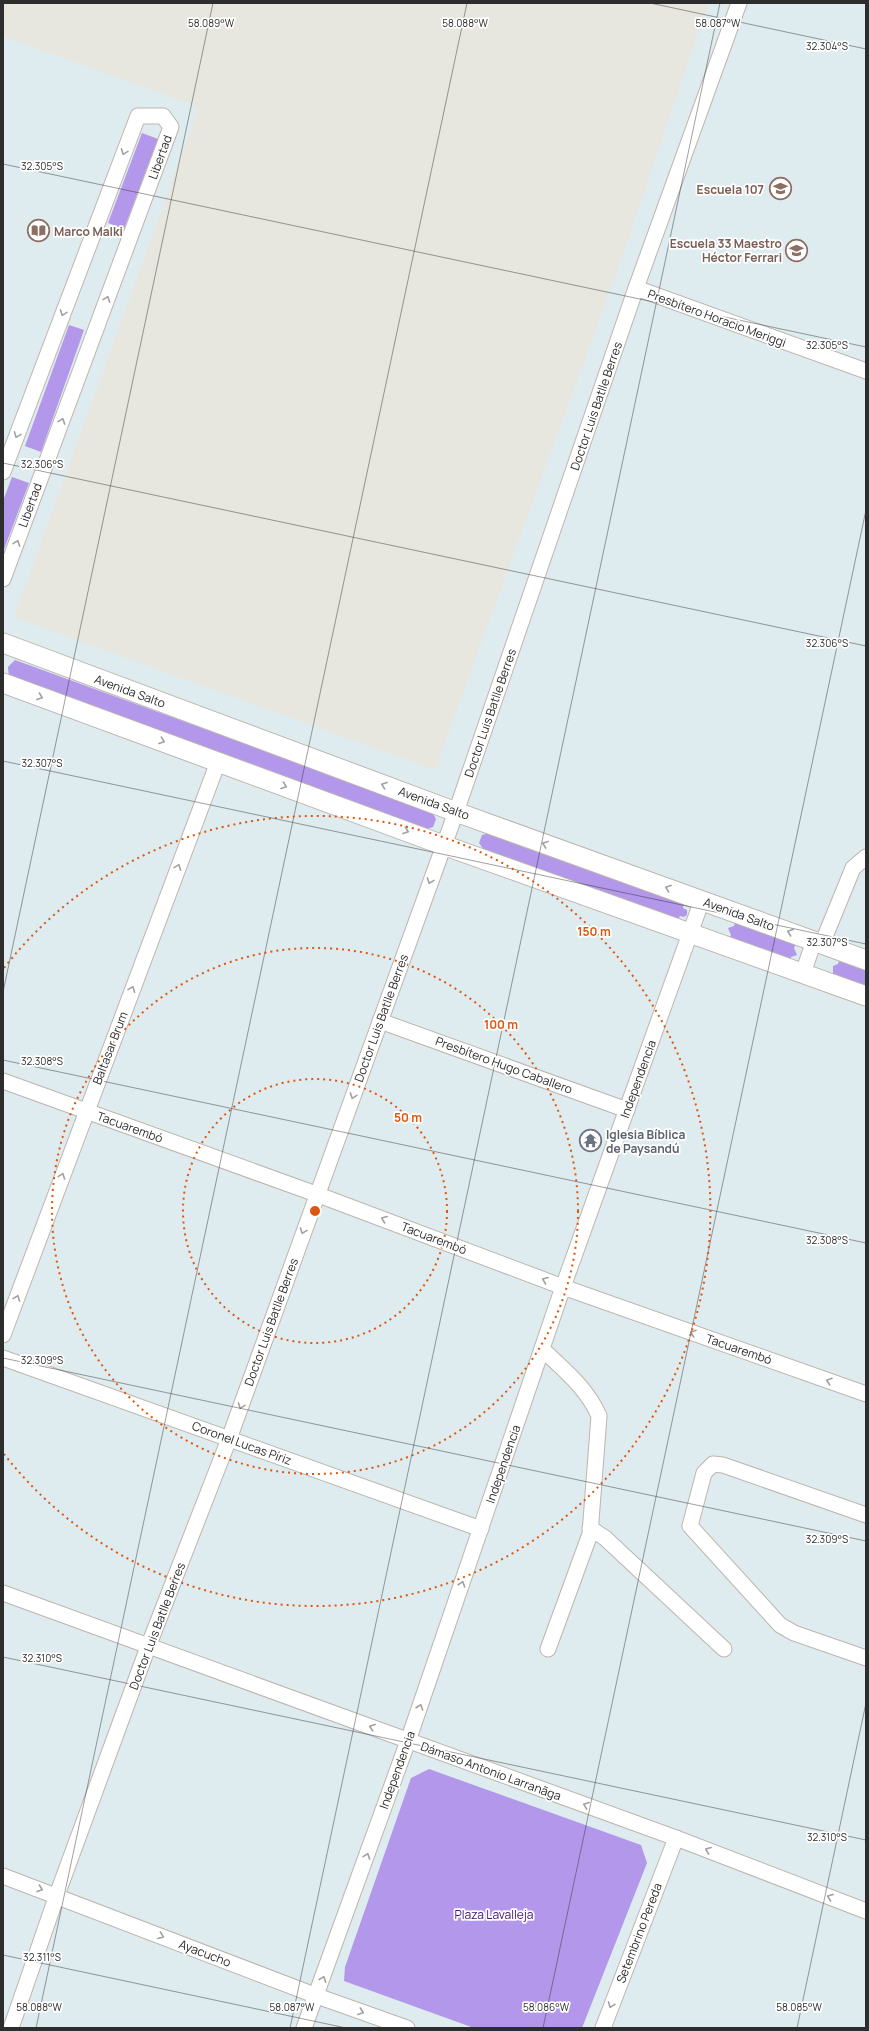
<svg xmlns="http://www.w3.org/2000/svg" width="869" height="2031" viewBox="0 0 869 2031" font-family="Manrope,sans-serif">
  <rect width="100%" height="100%" fill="#deebef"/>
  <polygon fill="#e7e7df" points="3,3 708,3 621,260 435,770 14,617 199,107 3,36"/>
  <g fill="#b397ea">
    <polygon points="142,133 158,139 124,229 108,223"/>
    <polygon points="69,325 84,330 41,452 25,446"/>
    <polygon points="12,477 29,483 3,552 3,501"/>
    <polygon points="15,660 432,812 436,819 433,827 427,829 9,678 8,667"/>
    <polygon points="490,833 684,904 683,908 687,910 687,915 684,917 680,916 678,920 484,850 479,843 482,835"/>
    <polygon points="735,922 796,944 794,948 797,955 791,957 789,961 729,939 731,935 728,928 734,926"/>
    <polygon points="839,961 866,970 866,989 833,978 833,966 838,964"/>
    <polygon points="429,1769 641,1845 647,1863 582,2028 474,2028 344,1981 345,1967 411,1778"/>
  </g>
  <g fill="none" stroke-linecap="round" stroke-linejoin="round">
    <defs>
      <g id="minor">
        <polyline points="636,288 866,371"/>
        <polyline points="3,472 138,116 163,116 171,127 3,579"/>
        <polyline points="822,944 853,868 866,857"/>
        <polyline points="803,973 814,941"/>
        <polyline points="380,1021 627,1110"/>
        <polyline points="3,1081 316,1194 563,1287 866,1394"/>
        <polyline points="3,1335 218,762"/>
        <path d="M542,1349C564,1370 587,1388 599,1416L590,1534L548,1649"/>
        <polyline points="3,1358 481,1529"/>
        <polyline points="866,1515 723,1465 713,1464 704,1473 690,1526 780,1625 794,1633 866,1658"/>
        <polyline points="590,1528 605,1538 724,1649"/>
        <polyline points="3,1593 676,1838 866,1911"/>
        <polyline points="3,1876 317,1996 407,2028"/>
        <polyline points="11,2028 57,1895 148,1647 229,1439 456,812 636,288 739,3"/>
        <polyline points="304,2028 408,1741 563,1287 702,900"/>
        <polyline points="603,2028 676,1838"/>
      </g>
      <g id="tertiary">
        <polyline points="3,643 456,812 866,960"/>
        <polyline points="3,683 443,845 866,996"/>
      </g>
    </defs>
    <use href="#minor" stroke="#bdb6ae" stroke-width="17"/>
    <use href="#tertiary" stroke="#bdb6ae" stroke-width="21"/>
    <use href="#minor" stroke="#fff" stroke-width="15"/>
    <use href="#tertiary" stroke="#fff" stroke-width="19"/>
  </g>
  <defs><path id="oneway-chevron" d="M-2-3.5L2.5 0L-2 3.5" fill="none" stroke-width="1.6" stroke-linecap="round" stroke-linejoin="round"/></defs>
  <g stroke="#a0a0a0">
    <use href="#oneway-chevron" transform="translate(124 152) rotate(111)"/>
    <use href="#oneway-chevron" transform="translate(107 299) rotate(-70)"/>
    <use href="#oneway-chevron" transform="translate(63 313) rotate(111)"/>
    <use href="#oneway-chevron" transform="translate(62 421) rotate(-70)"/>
    <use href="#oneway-chevron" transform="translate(17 435) rotate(111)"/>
    <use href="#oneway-chevron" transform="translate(17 543) rotate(-70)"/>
    <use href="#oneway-chevron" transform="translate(40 697) rotate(20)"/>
    <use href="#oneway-chevron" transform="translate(162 741) rotate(20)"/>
    <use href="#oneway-chevron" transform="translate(384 785) rotate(-160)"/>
    <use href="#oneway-chevron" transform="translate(284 786) rotate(20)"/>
    <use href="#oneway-chevron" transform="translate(406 831) rotate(20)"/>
    <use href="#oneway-chevron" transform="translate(545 844) rotate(-160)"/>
    <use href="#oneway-chevron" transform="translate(178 867) rotate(-69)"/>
    <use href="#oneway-chevron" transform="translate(430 881) rotate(110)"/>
    <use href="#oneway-chevron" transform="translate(668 888) rotate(-160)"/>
    <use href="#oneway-chevron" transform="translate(790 932) rotate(-160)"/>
    <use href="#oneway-chevron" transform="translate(132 989) rotate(-69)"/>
    <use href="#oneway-chevron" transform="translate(353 1096) rotate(110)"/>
    <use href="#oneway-chevron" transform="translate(62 1176) rotate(-70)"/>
    <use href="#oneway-chevron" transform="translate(384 1219) rotate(-159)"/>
    <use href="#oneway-chevron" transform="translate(303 1231) rotate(110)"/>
    <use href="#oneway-chevron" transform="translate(545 1280) rotate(-159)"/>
    <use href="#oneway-chevron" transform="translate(17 1298) rotate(-70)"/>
    <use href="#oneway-chevron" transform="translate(693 1333) rotate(-161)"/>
    <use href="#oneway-chevron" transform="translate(829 1381) rotate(-161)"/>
    <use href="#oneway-chevron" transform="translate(241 1406) rotate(110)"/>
    <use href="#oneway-chevron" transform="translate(462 1584) rotate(-71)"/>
    <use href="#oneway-chevron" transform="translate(420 1707) rotate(-71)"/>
    <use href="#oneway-chevron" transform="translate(372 1727) rotate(-160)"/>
    <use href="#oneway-chevron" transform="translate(586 1805) rotate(-160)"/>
    <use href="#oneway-chevron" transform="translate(708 1850) rotate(-159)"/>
    <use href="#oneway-chevron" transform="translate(367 1856) rotate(-70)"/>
    <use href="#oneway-chevron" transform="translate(40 1889) rotate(20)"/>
    <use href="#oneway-chevron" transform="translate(830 1897) rotate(-159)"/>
    <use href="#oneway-chevron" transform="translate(161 1936) rotate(21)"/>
    <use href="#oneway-chevron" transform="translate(323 1979) rotate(-70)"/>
    <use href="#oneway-chevron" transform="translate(611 2005) rotate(111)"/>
    <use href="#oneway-chevron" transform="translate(361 2012) rotate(20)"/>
  </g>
  <path fill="none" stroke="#2d2d2d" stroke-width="1" stroke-opacity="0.45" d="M650,3L866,49M3,164L866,347M3,463L866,646M3,761L866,944M3,992L213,3M3,1060L866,1243M3,1358L866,1541M3,1657L866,1840M3,1955L346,2028M36,2028L467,3M290,2028L720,3M543,2028L866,510M797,2028L866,1703"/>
  <g fill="none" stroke="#df570e" stroke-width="2" stroke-dasharray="2 4">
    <circle cx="315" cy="1211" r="132"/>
    <circle cx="315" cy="1211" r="263"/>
    <path d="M4 968A395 395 0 1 1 4 1454"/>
  </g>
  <defs>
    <symbol id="school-ring" viewBox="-11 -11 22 22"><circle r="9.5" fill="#fff" stroke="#8d6e63" stroke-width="1.5"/><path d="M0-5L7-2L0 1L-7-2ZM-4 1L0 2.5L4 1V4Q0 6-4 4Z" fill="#8d6e63"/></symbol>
    <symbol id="library-ring" viewBox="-11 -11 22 22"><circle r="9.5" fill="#fff" stroke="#8d6e63" stroke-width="1.5"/><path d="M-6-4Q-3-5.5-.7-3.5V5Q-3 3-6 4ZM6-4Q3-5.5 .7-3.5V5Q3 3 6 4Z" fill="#8d6e63"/></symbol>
    <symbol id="temple-ring" viewBox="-11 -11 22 22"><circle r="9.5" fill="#fff" stroke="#6b7280" stroke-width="1.5"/><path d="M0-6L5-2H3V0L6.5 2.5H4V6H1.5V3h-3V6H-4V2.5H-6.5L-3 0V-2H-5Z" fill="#6b7280"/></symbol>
  </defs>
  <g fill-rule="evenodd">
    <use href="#school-ring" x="768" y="176" width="25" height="25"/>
    <use href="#library-ring" x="26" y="218" width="25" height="25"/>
    <use href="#school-ring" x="784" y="238" width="25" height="25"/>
    <use href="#temple-ring" x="578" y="1128" width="25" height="25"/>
  </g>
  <g text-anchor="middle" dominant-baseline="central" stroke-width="3.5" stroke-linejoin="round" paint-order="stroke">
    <g font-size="12" fill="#2d2d2d" stroke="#fff">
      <text transform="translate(160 157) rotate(-70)">Libertad</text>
      <text transform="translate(717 318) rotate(20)">Presbítero Horacio Meriggi</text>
      <text transform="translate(596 406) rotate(-71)">Doctor Luis Batlle Berres</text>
      <text transform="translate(30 505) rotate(-70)">Libertad</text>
      <text transform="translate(130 691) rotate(20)">Avenida Salto</text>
      <text transform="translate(490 713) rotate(-71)">Doctor Luis Batlle Berres</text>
      <text transform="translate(434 803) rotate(20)">Avenida Salto</text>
      <text transform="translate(739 914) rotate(20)">Avenida Salto</text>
      <text transform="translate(381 1018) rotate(-70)">Doctor Luis Batlle Berres</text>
      <text transform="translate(110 1048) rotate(-69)">Baltasar Brum</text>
      <text transform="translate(504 1065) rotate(20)">Presbítero Hugo Caballero</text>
      <text transform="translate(638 1079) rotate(-70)">Independencia</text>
      <text transform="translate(130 1127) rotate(20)">Tacuarembó</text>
      <text transform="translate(434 1238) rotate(21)">Tacuarembó</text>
      <text transform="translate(271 1322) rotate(-70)">Doctor Luis Batlle Berres</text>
      <text transform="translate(739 1349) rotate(19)">Tacuarembó</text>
      <text transform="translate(242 1443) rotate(20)">Coronel Lucas Píriz</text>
      <text transform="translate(503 1464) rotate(-71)">Independencia</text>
      <text transform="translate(157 1626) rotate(-69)">Doctor Luis Batlle Berres</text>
      <text transform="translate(397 1770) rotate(-70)">Independencia</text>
      <text transform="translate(491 1771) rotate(20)">Dámaso Antonio Larranãga</text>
      <text transform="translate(639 1933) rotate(-69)">Setembrino Pereda</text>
      <text transform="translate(205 1953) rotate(21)">Ayacucho</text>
    </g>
    <g font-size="12" font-weight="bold" fill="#785e54" stroke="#fff" text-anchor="end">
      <text x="764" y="189">Escuela 107</text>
      <text x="54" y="231" text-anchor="start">Marco Malki</text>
      <text x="782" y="243">Escuela 33 Maestro<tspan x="782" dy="14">Héctor Ferrari</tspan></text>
    </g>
    <g font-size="12" font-weight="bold" fill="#5b616d" stroke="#fff" text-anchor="start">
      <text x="606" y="1134">Iglesia Bíblica<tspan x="606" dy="14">de Paysandú</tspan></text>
    </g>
    <g font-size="12" fill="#401472" stroke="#fff">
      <text x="494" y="1914">Plaza Lavalleja</text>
    </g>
  </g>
  <g font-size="10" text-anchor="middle" fill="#2d2d2d" stroke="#fff" stroke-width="3.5" stroke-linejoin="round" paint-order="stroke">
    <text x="211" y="27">58.089°W</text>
    <text x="465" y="27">58.088°W</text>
    <text x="718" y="27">58.087°W</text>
    <text x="827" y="50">32.304°S</text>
    <text x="42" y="170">32.305°S</text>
    <text x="827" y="349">32.305°S</text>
    <text x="42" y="468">32.306°S</text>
    <text x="827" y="647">32.306°S</text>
    <text x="42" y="767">32.307°S</text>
    <text x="827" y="946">32.307°S</text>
    <text x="42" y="1065">32.308°S</text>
    <text x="827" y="1244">32.308°S</text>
    <text x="42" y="1364">32.309°S</text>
    <text x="827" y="1543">32.309°S</text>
    <text x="42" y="1662">32.310°S</text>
    <text x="827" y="1841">32.310°S</text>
    <text x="42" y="1961">32.311°S</text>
    <text x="39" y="2011">58.088°W</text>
    <text x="292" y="2011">58.087°W</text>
    <text x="546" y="2011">58.086°W</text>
    <text x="799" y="2011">58.085°W</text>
  </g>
  <circle cx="315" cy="1211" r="6" fill="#df570e" stroke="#fff" stroke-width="2"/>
  <g font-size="12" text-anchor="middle" font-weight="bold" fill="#df570e" stroke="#fff" stroke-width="3.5" stroke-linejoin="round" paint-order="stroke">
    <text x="594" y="936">150 m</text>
    <text x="501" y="1029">100 m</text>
    <text x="408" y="1122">50 m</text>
  </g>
  <rect width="869" height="2031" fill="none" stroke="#2d2d2d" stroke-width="8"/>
</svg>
